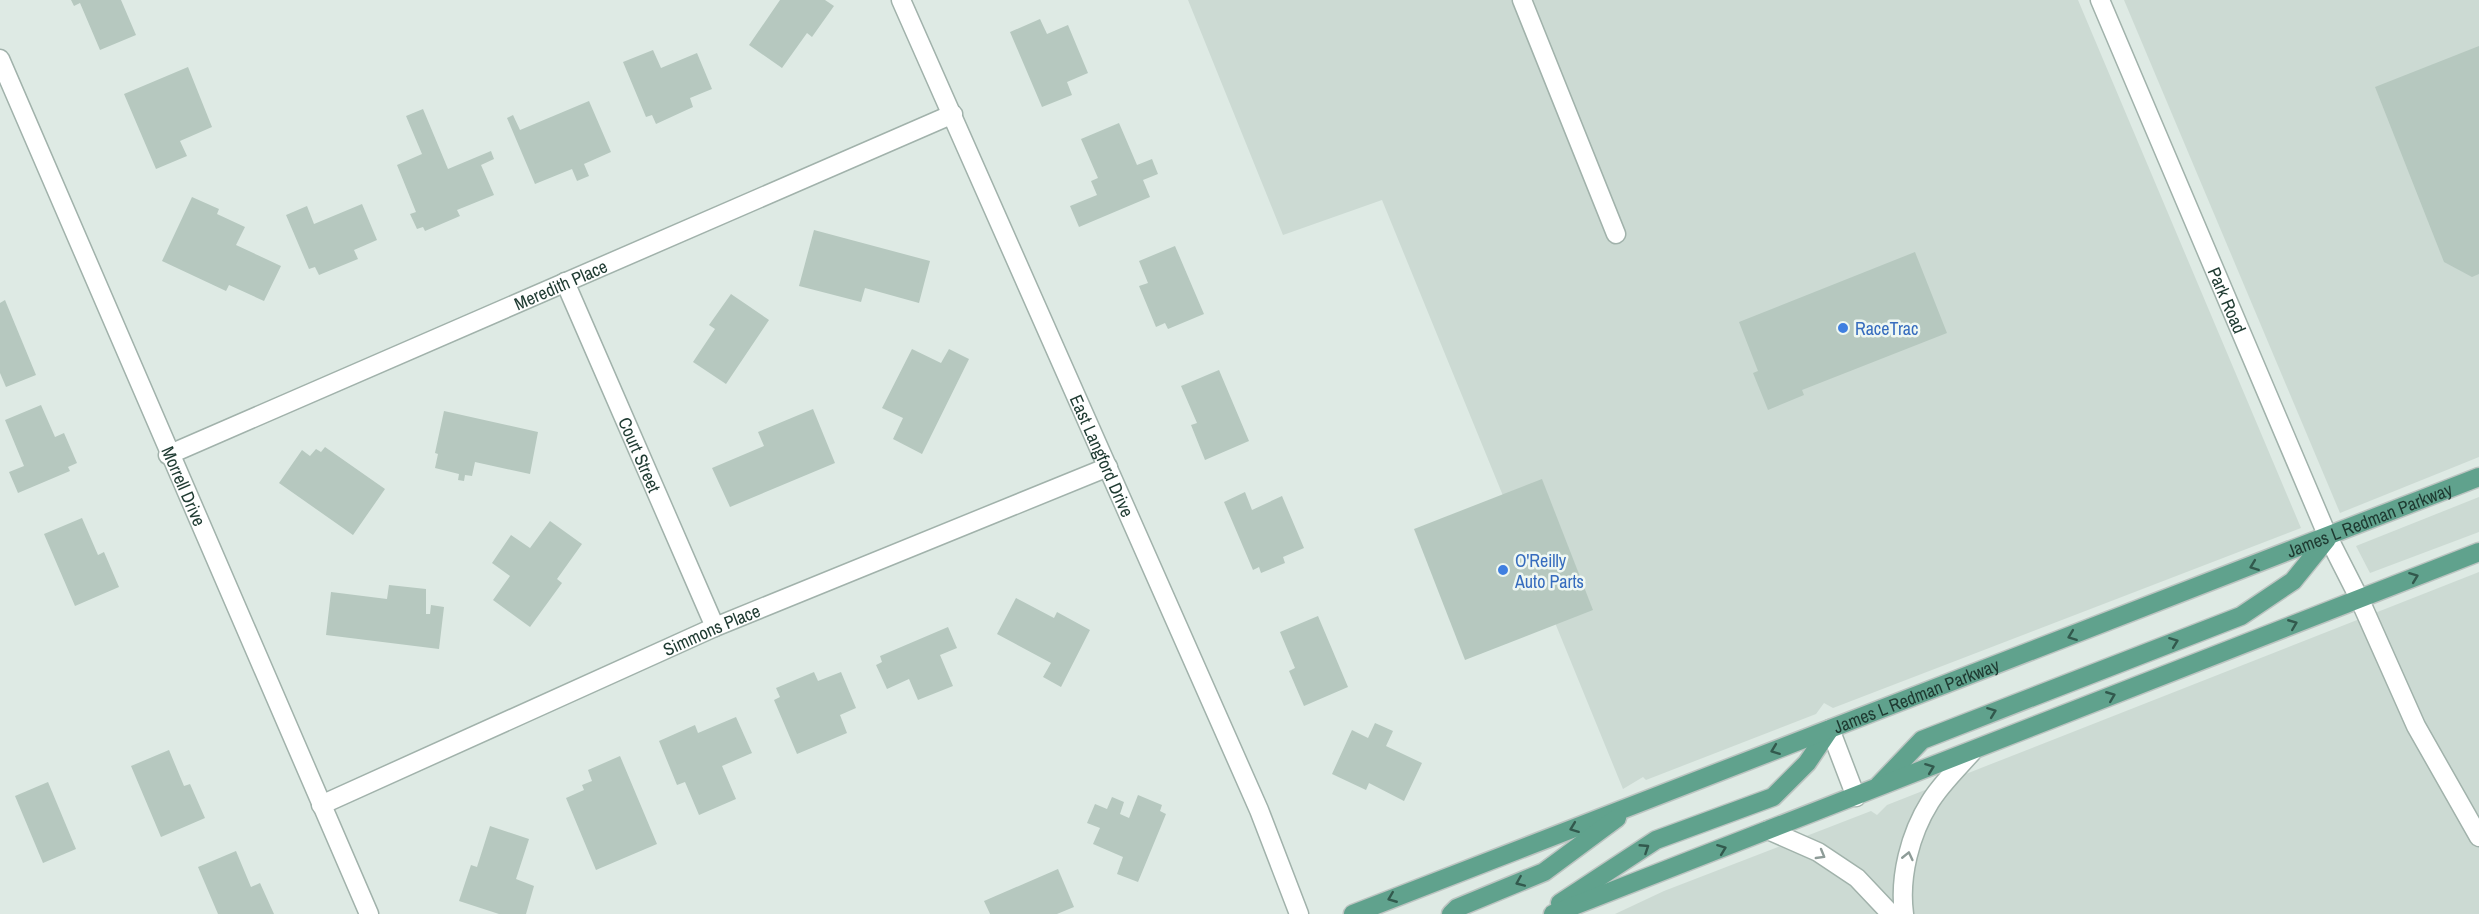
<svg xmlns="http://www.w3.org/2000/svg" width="2479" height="914" viewBox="0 0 2479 914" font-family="'Archivo Narrow',sans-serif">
  <rect width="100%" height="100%" fill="#deeae4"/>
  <g fill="#ccdad3">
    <polygon points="1188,0 2078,0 2301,528 1833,708 1824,703 1816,714 1646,780 1643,777 1623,789 1382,200 1283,235"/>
    <polygon points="2124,0 2479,0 2479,457 2340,513"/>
    <polygon points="2479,497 2479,532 2370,573 2356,546"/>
    <polygon points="2479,572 2479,914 1615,914 1664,891 1871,811 1877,815 1887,805"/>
  </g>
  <g fill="#b6c8bf">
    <polygon points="71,0 121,0 136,35 100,50 80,3 74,6"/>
    <polygon points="780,0 825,0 834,6 812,37 807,33 782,68 749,45"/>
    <polygon points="1040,19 1047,34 1068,25 1088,73 1067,82 1072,95 1042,107 1010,32"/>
    <polygon points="2479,46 2479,274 2472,277 2444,262 2375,87"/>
    <polygon points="653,50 661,68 697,53 712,89 690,98 693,107 656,124 652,115 646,117 623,62"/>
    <polygon points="188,67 212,127 180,141 187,156 156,169 124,94"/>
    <polygon points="589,101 611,152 584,164 589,176 577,181 572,169 535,184 507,118 513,115 520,130"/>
    <polygon points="423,109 448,169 491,151 494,159 481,165 494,195 457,210 460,216 425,231 423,227 417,229 410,214 416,212 397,165 422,154 406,116"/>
    <polygon points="1119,123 1137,165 1152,159 1158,174 1143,180 1150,197 1079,227 1070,206 1097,195 1091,181 1098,178 1081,139"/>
    <polygon points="192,197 219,209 217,214 245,227 236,245 281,266 264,301 229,285 226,291 162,261"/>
    <polygon points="362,204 377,240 354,250 358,259 319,275 315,267 309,269 286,215 307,206 314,224"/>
    <polygon points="814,230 930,261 919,303 865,288 861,302 799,286"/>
    <polygon points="1175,246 1204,314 1168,329 1165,323 1156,327 1139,286 1148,283 1139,261"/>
    <polygon points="1915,252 1947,333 1802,390 1804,395 1768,410 1753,373 1758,371 1739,322"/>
    <polygon points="731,294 769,320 726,384 693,362 715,329 709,325"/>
    <polygon points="5,300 36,375 6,387 0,373 0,303"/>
    <polygon points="912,349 941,363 949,349 969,359 922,454 893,439 903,418 882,408"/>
    <polygon points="1219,370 1249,441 1205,460 1191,425 1197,423 1181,386"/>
    <polygon points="41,405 55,437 64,433 77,463 68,467 70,471 18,493 9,472 24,466 5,420"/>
    <polygon points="813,409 835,463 730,507 712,468 764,446 758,432"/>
    <polygon points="444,411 538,432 530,474 475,462 472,476 465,475 464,481 458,480 459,474 435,468 438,454 435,453"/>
    <polygon points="325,447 385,489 353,535 279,483 302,450 310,456 316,449 321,452"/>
    <polygon points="1542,479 1593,610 1465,660 1414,529"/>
    <polygon points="1245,492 1252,510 1282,496 1304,548 1283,557 1285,563 1261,573 1259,567 1253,570 1224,502"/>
    <polygon points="82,518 98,555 104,552 119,587 75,606 44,534"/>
    <polygon points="550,521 582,544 557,579 562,583 530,627 493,600 510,576 492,563 511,535 530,548"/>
    <polygon points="389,585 426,589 426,614 430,614 431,605 444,607 439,649 326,635 331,592 387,599"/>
    <polygon points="1016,598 1054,618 1057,612 1090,630 1061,687 1043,677 1051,663 997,634"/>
    <polygon points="1318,616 1348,687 1304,706 1289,671 1295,668 1280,632"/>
    <polygon points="948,627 957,648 940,655 953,686 918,700 909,679 887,689 876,665 882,662 880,656"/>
    <polygon points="814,672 818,681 841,672 856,708 840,715 847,733 797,754 774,700 780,697 776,688"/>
    <polygon points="736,717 752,753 722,766 736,799 699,815 685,782 677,785 659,741 695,725 698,733"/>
    <polygon points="1375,723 1393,731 1386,746 1422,763 1404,801 1369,783 1366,790 1332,774 1352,730 1368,738"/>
    <polygon points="169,750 184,786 190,784 205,818 161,837 131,766"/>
    <polygon points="620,756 657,844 596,870 566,798 584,790 582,785 592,781 588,770"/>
    <polygon points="48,782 76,849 43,863 15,796"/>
    <polygon points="1138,795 1162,805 1160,811 1166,814 1138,882 1117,874 1123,857 1093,844 1100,828 1087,823 1095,804 1107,809 1112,797 1124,802 1120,814 1129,818"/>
    <polygon points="490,826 529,839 516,879 534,886 526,914 499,914 459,901 471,865 477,867"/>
    <polygon points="236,851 251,887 260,883 274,914 218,914 198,867"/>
    <polygon points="1058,869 1074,907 1057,914 990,914 984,901"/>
  </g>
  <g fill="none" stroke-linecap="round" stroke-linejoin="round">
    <defs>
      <g id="minor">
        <path id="s1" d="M901,0L1259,810L1299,914"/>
        <polyline points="1522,0 1616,234"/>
        <path id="s2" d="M2100,0L2328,537L2359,598L2416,726L2479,837"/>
        <path id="s3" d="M0,59L369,914"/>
        <path id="s4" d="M565,282L715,627"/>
        <path id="s5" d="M168,455L953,114"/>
        <polyline points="1830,729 1856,797"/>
        <path id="s6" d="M321,805L715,627L1108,467"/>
        <polyline points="1768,830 1818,852 1857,878 1891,914"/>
        <path d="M1904,914C1899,877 1910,834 1930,802C1941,784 1958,768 1972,752"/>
      </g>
      <g id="major">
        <polyline points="1879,785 1922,740 2241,616 2293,581 2327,539"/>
        <polyline points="1560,903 1656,840 1773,797 1807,763 1830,729"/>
        <path id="s7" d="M1353,914L2479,477"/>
        <polyline points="1451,914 1457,908 1544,872 1617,818"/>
        <polyline points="1553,914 2479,552"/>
      </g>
    </defs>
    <use href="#minor" stroke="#a1b2ab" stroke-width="21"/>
    <use href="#major" stroke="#bcc4c1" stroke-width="21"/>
    <use href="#minor" stroke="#fff" stroke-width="18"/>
    <use href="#major" stroke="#60a28d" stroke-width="18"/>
  </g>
  <defs><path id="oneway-chevron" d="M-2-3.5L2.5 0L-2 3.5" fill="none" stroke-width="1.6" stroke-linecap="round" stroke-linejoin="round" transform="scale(1.5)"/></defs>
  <g stroke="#32594d">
    <use href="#oneway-chevron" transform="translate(2254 566) rotate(159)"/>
    <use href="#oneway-chevron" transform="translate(2414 577) rotate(-21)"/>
    <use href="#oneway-chevron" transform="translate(2293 624) rotate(-22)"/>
    <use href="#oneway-chevron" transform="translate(2072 636) rotate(159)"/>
    <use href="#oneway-chevron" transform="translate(2174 642) rotate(-21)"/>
    <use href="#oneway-chevron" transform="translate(2111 696) rotate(-22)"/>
    <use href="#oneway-chevron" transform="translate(1992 712) rotate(-21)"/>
    <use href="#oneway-chevron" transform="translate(1775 750) rotate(159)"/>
    <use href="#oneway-chevron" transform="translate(1930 768) rotate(-21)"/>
    <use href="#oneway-chevron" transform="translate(1574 828) rotate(159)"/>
    <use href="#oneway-chevron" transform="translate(1645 848) rotate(-33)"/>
    <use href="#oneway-chevron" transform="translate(1722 849) rotate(-21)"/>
    <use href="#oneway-chevron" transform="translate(1520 882) rotate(157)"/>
    <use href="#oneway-chevron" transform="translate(1392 898) rotate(158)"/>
  </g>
  <g stroke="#8e9c98">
    <use href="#oneway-chevron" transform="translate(1821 855) rotate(30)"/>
    <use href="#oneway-chevron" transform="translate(1908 856) rotate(-77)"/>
  </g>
  <g fill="#3f7fe0" stroke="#eef7f2" stroke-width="2">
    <circle cx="1843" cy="328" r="6"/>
    <circle cx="1503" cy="570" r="6"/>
  </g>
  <g text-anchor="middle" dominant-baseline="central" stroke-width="5" stroke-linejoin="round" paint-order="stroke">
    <g font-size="18" fill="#1e3a31" stroke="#eef7f2">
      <text stroke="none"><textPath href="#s5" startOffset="428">Meredith Place</textPath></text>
      <text stroke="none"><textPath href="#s2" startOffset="326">Park Road</textPath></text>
      <text stroke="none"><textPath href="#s4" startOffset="188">Court Street</textPath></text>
      <text stroke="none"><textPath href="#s1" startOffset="498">East Langford Drive</textPath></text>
      <text stroke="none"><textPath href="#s3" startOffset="465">Morrell Drive</textPath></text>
      <text stroke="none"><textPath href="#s7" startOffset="1090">James L Redman Parkway</textPath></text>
      <text stroke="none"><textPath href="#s6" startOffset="428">Simmons Place</textPath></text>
      <text stroke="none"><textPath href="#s7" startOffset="604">James L Redman Parkway</textPath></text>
    </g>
    <g font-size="18" fill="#366cbe" stroke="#eef7f2" text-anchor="start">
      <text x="1855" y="328">RaceTrac</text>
      <text x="1515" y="560">O'Reilly<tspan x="1515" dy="21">Auto Parts</tspan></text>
    </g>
  </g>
</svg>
